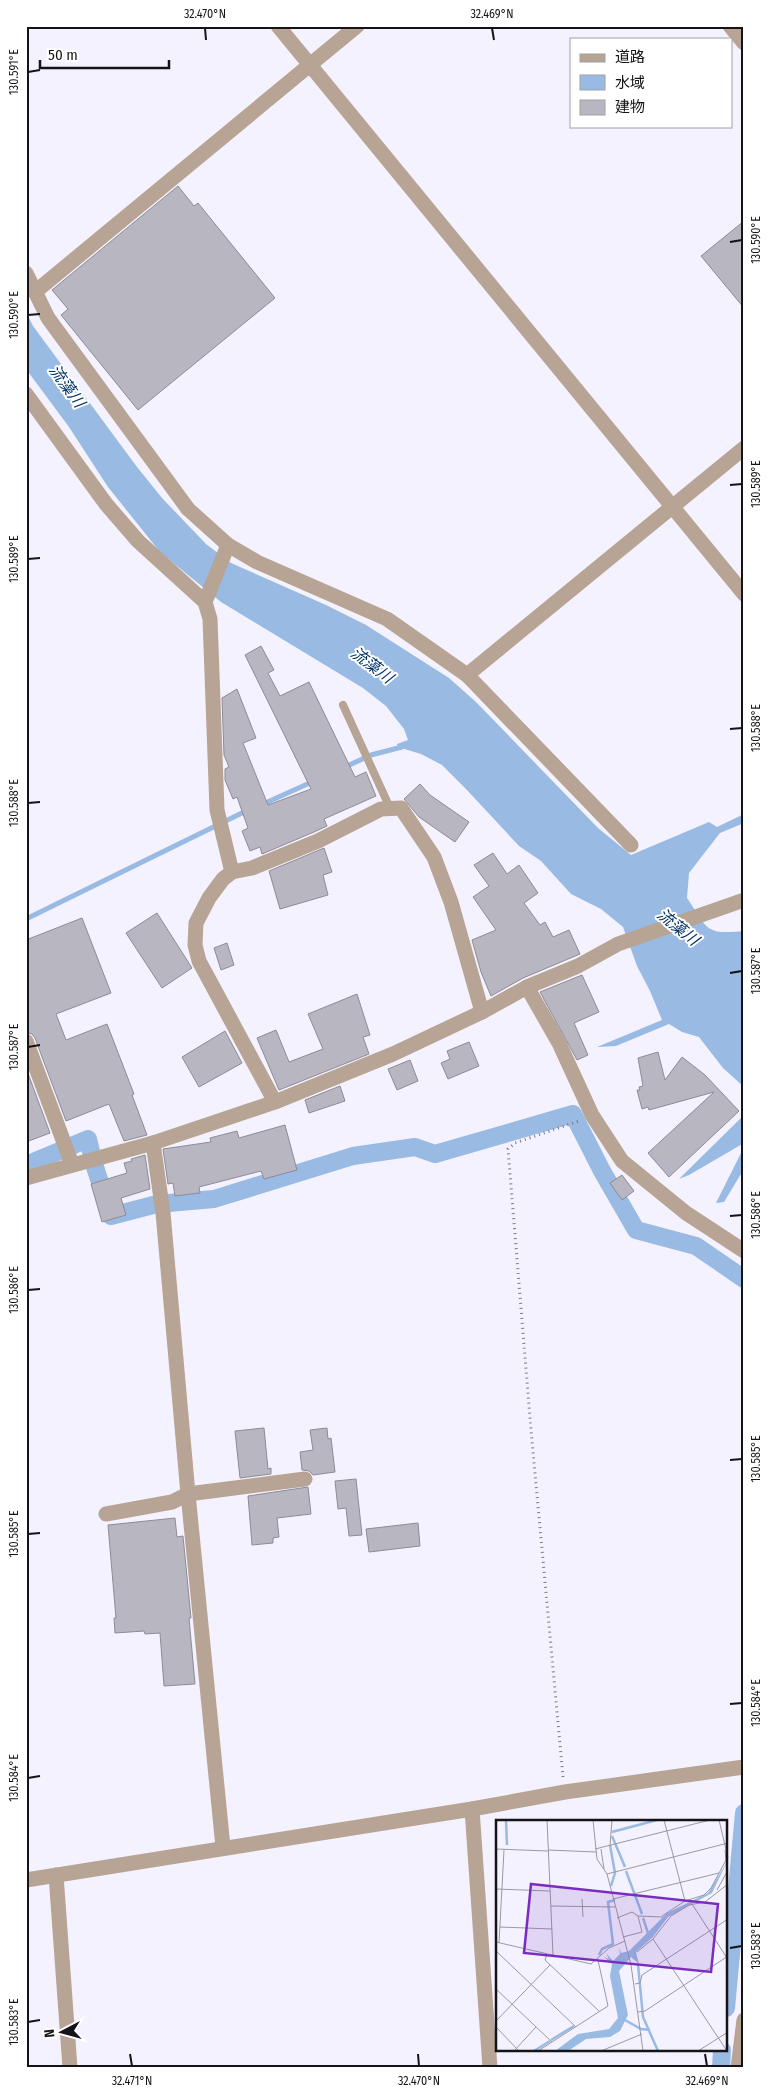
<svg xmlns="http://www.w3.org/2000/svg" width="770" height="2094" viewBox="0 0 770 2094" font-family="'Fira Sans Condensed','Noto Sans JP',sans-serif">
  <rect width="100%" height="100%" fill="#f4f2fe"/>
  <g fill="#98bae3">
    <path d="M26,312L33,326L137,467L162,498L206,544L231,563L326,605L366,625L449,678L476,702L598,828L631,855L709,822L717,827L744,814V823L720,833L706,851L689,873L687,898C708,929 704,935 744,931V1087L723,1068L699,1037L682,1032L669,1024L616,1046L597,1047L662,1020L650,991L637,966L623,927L601,909L571,894L541,861L519,846L466,789L442,765L421,754L398,747L397,744L408,740L404,729L386,706L363,688L221,602L160,552L108,487L69,427L26,369Z"/>
    <polygon points="744,1115 744,1143 689,1175 679,1179"/>
    <polygon points="744,1147 744,1169 724,1202 716,1203"/>
  </g>
  <g fill="none" stroke-linecap="round" stroke-linejoin="round">
    <g stroke="#98bae3" stroke-width="5">
      <polyline points="345,767 371,755 402,747"/>
      <polyline points="261,805 314,781"/>
      <polyline points="26,919 248,810"/>
    </g>
    <g stroke="#98bae3" stroke-width="18">
      <polyline points="26,1165 88,1139 94,1164 111,1216 157,1204 214,1199 353,1156 415,1147 435,1154 573,1114 602,1171 636,1230 696,1246 744,1279"/>
      <polyline points="726,2008 744,1813"/>
      <polyline points="721,2068 722,2050"/>
    </g>
  </g>
  <g fill="#b8b6c1" stroke="#8d8b96">
    <polygon points="178,186 194,206 198,203 275,298 138,410 61,315 68,309 52,290"/>
    <polygon points="744,221 744,308 701,256"/>
    <polygon points="261,646 274,670 268,673 280,696 309,682 355,777 366,772 376,796 324,819 327,826 314,832 262,854 260,847 250,851 242,831 248,828 237,797 233,799 225,780 225,769 229,767 224,755 222,698 237,689 256,738 243,743 268,805 311,789 245,655"/>
    <polygon points="420,784 430,795 469,822 455,842 419,817 404,799"/>
    <polygon points="324,848 332,872 323,875 328,895 280,909 269,871"/>
    <polygon points="493,853 507,874 519,865 538,893 524,903 540,925 545,922 553,937 569,930 580,954 523,978 491,996 481,972 472,940 496,930 473,897 489,886 474,865"/>
    <polygon points="157,913 192,968 162,988 126,933"/>
    <polygon points="82,918 111,993 56,1014 66,1040 107,1024 134,1094 132,1095 147,1135 124,1141 109,1104 66,1121 35,1038 32,1034 26,1032 26,940"/>
    <polygon points="227,943 234,965 221,970 214,948"/>
    <polygon points="582,975 599,1012 574,1023 588,1055 577,1060 540,992"/>
    <polygon points="357,994 370,1035 363,1037 369,1054 279,1090 257,1038 276,1030 289,1062 323,1049 308,1014"/>
    <polygon points="225,1031 242,1063 199,1087 182,1057"/>
    <polygon points="469,1042 479,1066 448,1079 441,1063 450,1059 447,1051"/>
    <polygon points="658,1052 665,1080 682,1057 705,1075 739,1111 669,1177 648,1153 714,1092 649,1110 648,1107 642,1109 637,1090 640,1090 639,1087 643,1086 638,1058"/>
    <polygon points="410,1060 418,1081 397,1090 388,1069"/>
    <polygon points="26,1068 50,1133 26,1142"/>
    <polygon points="340,1086 345,1101 309,1113 305,1100"/>
    <polygon points="285,1125 297,1170 264,1179 261,1171 199,1187 200,1193 175,1196 173,1183 168,1184 163,1149 211,1142 210,1138 237,1131 239,1138"/>
    <polygon points="145,1155 150,1189 121,1198 126,1215 102,1222 91,1184 127,1173 124,1163 132,1161 131,1159"/>
    <polygon points="622,1175 634,1191 622,1200 610,1183"/>
    <polygon points="264,1428 268,1469 271,1468 271,1474 240,1478 235,1431"/>
    <polygon points="327,1428 328,1439 331,1438 335,1472 313,1475 309,1471 302,1470 300,1452 313,1450 310,1430"/>
    <polygon points="356,1479 362,1535 349,1536 346,1508 338,1509 335,1481"/>
    <polygon points="308,1487 311,1514 277,1518 279,1537 273,1538 273,1543 252,1545 248,1496"/>
    <polygon points="175,1518 177,1537 183,1536 191,1618 189,1618 195,1684 164,1686 160,1633 145,1634 144,1631 115,1633 114,1618 116,1618 108,1525"/>
    <polygon points="418,1523 420,1546 369,1552 366,1529"/>
  </g>
  <g fill="none" stroke-linecap="round" stroke-linejoin="round">
    <polyline stroke="#7c7a82" stroke-width="3" stroke-dasharray="1 4" stroke-linecap="butt" points="563,1777 531,1430 508,1149 515,1143 579,1121"/>
    <polyline stroke="#b7a495" stroke-width="8" points="343,705 390,808"/>
    <g stroke="#b7a495" stroke-width="15">
      <polyline points="278,26 744,594"/>
      <polyline points="730,26 744,43"/>
      <polyline points="26,273 48,318 188,509 228,545 257,562 387,619 467,675 631,845"/>
      <polyline points="35,292 357,26"/>
      <polyline points="26,394 106,504 138,541 205,602 210,619 217,810 232,872"/>
      <polyline points="205,602 228,545"/>
      <polyline points="467,675 744,448"/>
      <polyline points="527,987 559,1043 592,1115 622,1161 686,1213 744,1251"/>
      <polyline points="26,1041 72,1164"/>
      <polyline points="275,1102 199,961 195,945 196,923 209,898 223,879 232,872 252,868 318,841 381,809 401,808 434,857 451,902 482,1012"/>
      <polyline points="153,1143 163,1213 188,1494 223,1847"/>
      <polyline points="26,1178 153,1143 275,1102 393,1054 482,1012 527,987 578,966 618,944 744,900"/>
      <polyline points="106,1514 172,1502 188,1494 305,1479"/>
      <polyline points="472,1809 490,2068"/>
      <polyline points="56,1875 70,2068"/>
      <polyline points="26,1880 472,1809 565,1792 744,1767"/>
      <polyline points="738,2068 744,2020"/>
    </g>
  </g>
  <path fill="none" stroke="#141317" stroke-width="2" d="M205,28L206,40M492,28L494,40M28,72L40,70M730,242L742,240M28,315L40,314M730,485L742,484M28,559L40,558M730,729L742,728M28,803L40,802M730,973L742,971M28,1047L40,1045M730,1216L742,1215M28,1290L40,1289M730,1460L742,1459M28,1534L40,1533M730,1704L742,1703M28,1778L40,1776M730,1948L742,1946M28,2022L40,2020M130,2054L132,2066M418,2054L419,2066M705,2054L707,2066"/>
  <g text-anchor="middle" dominant-baseline="central" stroke-width="4" stroke-linejoin="round" paint-order="stroke">
    <g font-size="16" font-style="italic" fill="#023365" stroke="#fff">
      <text transform="translate(67 386) rotate(54)">流藻川</text>
      <text transform="translate(372 665) rotate(37)">流藻川</text>
      <text transform="translate(678 927) rotate(39)">流藻川</text>
    </g>
  </g>
  <g transform="translate(496 1820)">
    <rect width="231" height="231" fill="#f4f2fe"/>
    <path d="M231,42L216,73L172,97L157,117L140,132L143,144L135,137L123,151L132,195L124,211L114,217L90,219L72,231H59L82,214L113,209L122,198L114,156L116,144L108,137L113,139L110,133L117,141L124,134L123,127L125,133L133,131L171,93L212,73Z" fill="#98bae3"/>
    <path fill="none" stroke="#98bae3" stroke-width="2.5" d="M10,0L11,25M116,12L161,0M116,16L129,47M114,25L119,53L115,66M130,51L146,94M147,98L152,113M103,135L106,129L117,124L112,82L119,80M142,144L147,197L162,231M129,200L145,209L154,210M55,220L78,206M38,231L54,221"/>
    <path fill="none" stroke="#9a99a2" stroke-width="1" d="M51,0L57,135M97,0L101,39L111,54L135,145L147,231M223,0L232,38M114,26L116,0M0,29L52,31M99,29L214,0M105,29L108,49M52,30L100,32M111,54L232,23M0,69L54,71M221,70L232,50M86,79L87,97M117,79L223,53M189,81L208,75L215,68L230,40L229,30M196,84L231,138M55,86L119,87M166,96L189,81L168,0M121,98L136,92L142,96L167,97M4,107L56,109M127,117L146,112L142,96M157,119L231,231M0,122L95,144L113,128L129,121M3,123L8,30M0,131L80,207M141,132L157,119L175,96L193,85L209,82L232,64M51,134L49,140L104,192M139,164L144,163L146,155L232,99M0,169L56,222M142,192L149,191L232,136M0,201L54,145M0,207L23,231M18,231L40,207M42,231L112,186L102,140M105,231L146,214M202,231L232,212"/>
    <path fill="#7b2cbf" fill-opacity="0.15" stroke="#7b2cbf" stroke-width="2.5" d="M35,64L222,84L215,152L28,133Z"/>
    <rect width="231" height="231" fill="none" stroke="#141317" stroke-width="2.5"/>
  </g>
  <rect width="770" height="2094" fill="none" stroke="#ffffff" stroke-width="55"/>
  <rect x="570" y="38" width="162" height="90" fill="#ffffff" stroke="#a1a1a2"/>
  <rect x="580" y="54" width="25" height="8" fill="#b7a495" stroke="#a1a1a2"/>
  <text x="615" y="62" font-size="15" fill="#141317">道路</text>
  <rect x="580" y="75" width="25" height="15" fill="#98bae3" stroke="#a1a1a2"/>
  <text x="615" y="88" font-size="15" fill="#141317">水域</text>
  <rect x="580" y="100" width="25" height="15" fill="#b8b6c1" stroke="#a1a1a2"/>
  <text x="615" y="112" font-size="15" fill="#141317">建物</text>
  <g transform="translate(62 2032) rotate(264)" stroke="#ffffff" stroke-width="4" paint-order="stroke">
  <path d="M0-4L9 19L0 12L-9 19Z" fill="#141317"/>
  <text y="-8" font-size="14" font-weight="bold" text-anchor="middle" fill="#141317">N</text>
  </g>
  <path d="M40 60v8h129v-8" fill="none" stroke="#141317" stroke-width="2.5"/>
  <text x="48" y="60" font-size="15" fill="#141317" stroke="#ffffff" stroke-width="4" paint-order="stroke">50 m</text>
  <rect x="28" y="28" width="714" height="2038" fill="none" stroke="#141317" stroke-width="2"/>
  <g font-size="12" text-anchor="middle" fill="#141317">
    <text x="205" y="18">32.470°N</text>
    <text x="492" y="18">32.469°N</text>
    <text transform="translate(14 72) rotate(-90)" y="4">130.591°E</text>
    <text transform="translate(756 240) rotate(-90)" y="4">130.590°E</text>
    <text transform="translate(14 315) rotate(-90)" y="4">130.590°E</text>
    <text transform="translate(756 484) rotate(-90)" y="4">130.589°E</text>
    <text transform="translate(14 559) rotate(-90)" y="4">130.589°E</text>
    <text transform="translate(756 728) rotate(-90)" y="4">130.588°E</text>
    <text transform="translate(14 803) rotate(-90)" y="4">130.588°E</text>
    <text transform="translate(756 971) rotate(-90)" y="4">130.587°E</text>
    <text transform="translate(14 1047) rotate(-90)" y="4">130.587°E</text>
    <text transform="translate(756 1215) rotate(-90)" y="4">130.586°E</text>
    <text transform="translate(14 1290) rotate(-90)" y="4">130.586°E</text>
    <text transform="translate(756 1459) rotate(-90)" y="4">130.585°E</text>
    <text transform="translate(14 1534) rotate(-90)" y="4">130.585°E</text>
    <text transform="translate(756 1703) rotate(-90)" y="4">130.584°E</text>
    <text transform="translate(14 1778) rotate(-90)" y="4">130.584°E</text>
    <text transform="translate(756 1946) rotate(-90)" y="4">130.583°E</text>
    <text transform="translate(14 2022) rotate(-90)" y="4">130.583°E</text>
    <text x="132" y="2085">32.471°N</text>
    <text x="419" y="2085">32.470°N</text>
    <text x="707" y="2085">32.469°N</text>
  </g>
</svg>
